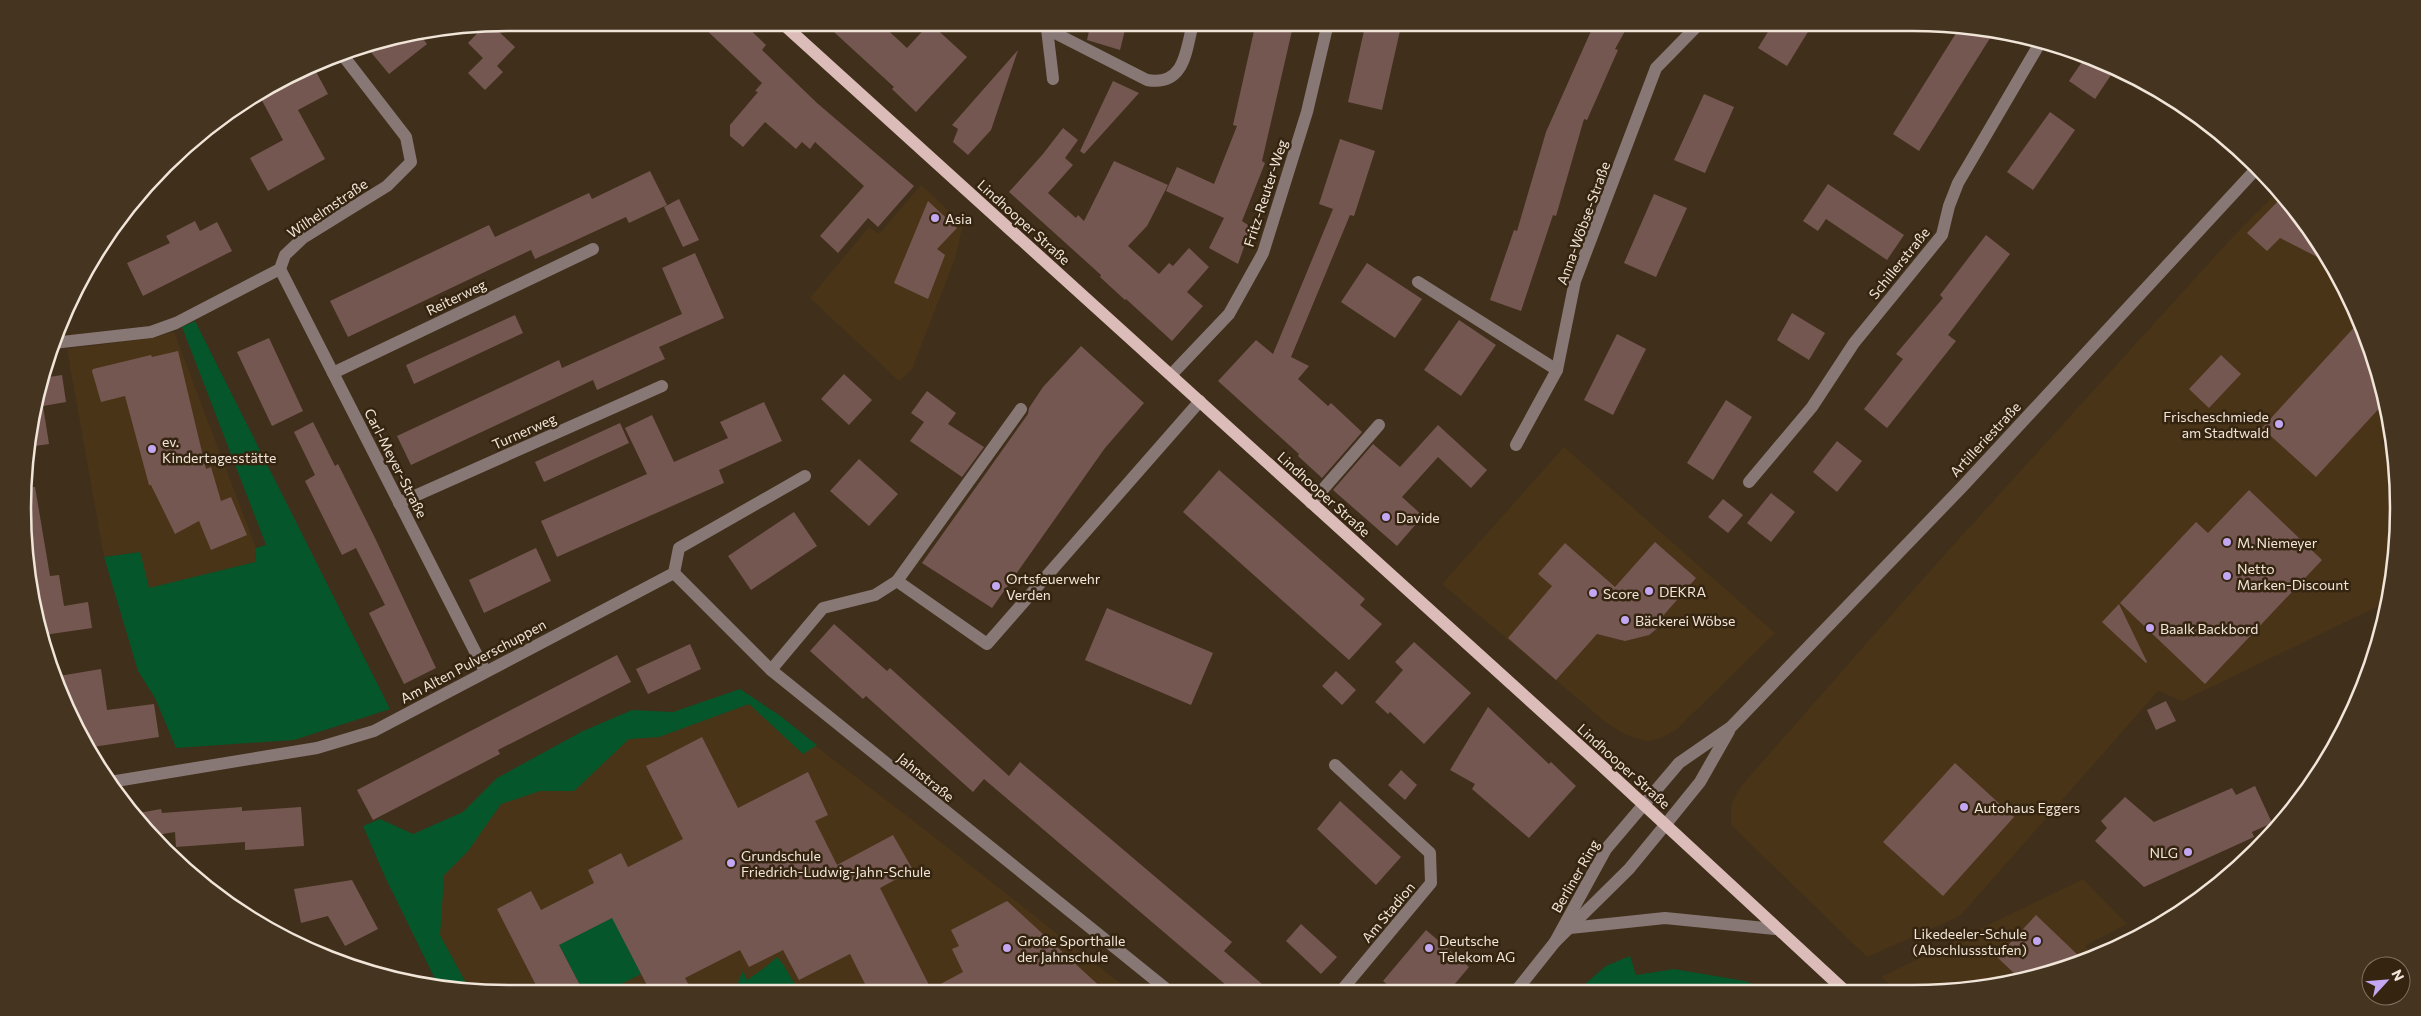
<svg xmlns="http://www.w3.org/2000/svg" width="2421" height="1016" viewBox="0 0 2421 1016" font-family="Commissioner,sans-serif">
  <rect width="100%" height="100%" fill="#402f1a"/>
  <g fill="#493418">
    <polygon points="921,185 963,224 956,256 912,369 899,381 810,298 869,227 879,234"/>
    <polygon points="2278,191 2298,213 2349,294 2382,383 2390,432 2380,442 2394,456 2397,477 2394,572 2387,602 2182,701 2158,691 1960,916 1867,957 1731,825 1731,805 1742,785 1938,562 2227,243"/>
    <polygon points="174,332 256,548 255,562 148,589 139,552 104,557 67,349 152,338"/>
    <polygon points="1564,447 1775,633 1675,731 1658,739 1646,741 1624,734 1604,721 1442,584"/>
    <polygon points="757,701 942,843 1131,992 508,993 464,989 427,940 453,833 605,734"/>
    <polygon points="2083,879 2127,924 2085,946 2092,954 1977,989 1895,990 1881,977"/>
  </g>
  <g fill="#05562a">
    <polygon points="195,321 390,709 294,740 176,748 155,698 138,671 104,557 140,552 149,588 255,562 256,548 266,545 182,327"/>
    <polygon points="740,689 779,715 817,745 803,754 749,704 659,737 629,739 574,791 540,791 501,804 468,851 444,875 440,935 465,981 475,990 439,987 386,879 363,826 380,819 413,834 463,812 497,778 583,731 632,710 673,712"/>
    <polygon points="612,917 641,974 604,993 584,993 559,945"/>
    <polygon points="1630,956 1636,975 1674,969 1745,981 1768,990 1578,990 1606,966"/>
    <path d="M777,957C788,968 791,984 804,993H743L738,982L743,971L747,980L763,969Z"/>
  </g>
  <g fill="#755752">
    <polygon points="698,22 742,22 766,45 762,50 817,103 914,186 878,227 868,218 838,253 820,236 864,186 815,142 810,149 802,142 796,149 765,122 743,147 730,136 730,125 758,92 755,91 762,83"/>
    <polygon points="823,22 879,22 907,48 930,23 967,57 916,112 892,89 894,87"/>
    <polygon points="1091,22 1127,22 1120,50 1087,40"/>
    <polygon points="1256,22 1294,22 1262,161 1265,163 1242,221 1251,227 1238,264 1209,248 1224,218 1166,191 1177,167 1214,184 1237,126 1233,125"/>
    <polygon points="1366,22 1402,22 1382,110 1348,102"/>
    <polygon points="1595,22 1630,22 1615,49 1618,50 1587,120 1584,119 1556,216 1553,215 1521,311 1490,300 1514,230 1517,231 1546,132"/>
    <polygon points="1774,22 1814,22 1787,66 1758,48"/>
    <polygon points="491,24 515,47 497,66 503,72 485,90 468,73 483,58 468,43 485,25"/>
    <polygon points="1958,30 1992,35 1919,151 1893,134"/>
    <polygon points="417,31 427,44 389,74 365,45"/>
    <polygon points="1018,50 991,130 968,155 953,142 958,129 952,125"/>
    <polygon points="2086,56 2115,69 2095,99 2069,81"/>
    <polygon points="313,66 328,94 298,110 325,159 268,191 250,158 283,140 258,93"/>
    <polygon points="1113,81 1139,93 1084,154 1080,151"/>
    <polygon points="1704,94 1734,107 1705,173 1674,160"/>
    <polygon points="2050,112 2075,130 2033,190 2007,172"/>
    <polygon points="1063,128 1078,140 1065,158 1073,165 1048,193 1076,218 1078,215 1084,221 1114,161 1168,185 1147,226 1128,246 1159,274 1169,263 1173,266 1189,248 1209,267 1187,292 1203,306 1172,341 1126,299 1125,300 1100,277 1101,275 1009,192 1043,154"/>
    <polygon points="1340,139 1375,151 1354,216 1350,215 1291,357 1309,366 1298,379 1328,406 1331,403 1362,432 1322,478 1298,456 1299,454 1218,381 1256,340 1273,354 1333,209 1319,204"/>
    <polygon points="650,171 667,205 629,223 626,217 535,259 531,250 348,337 330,301 489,225 495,237 589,193 592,199"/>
    <polygon points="1828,184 1904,235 1887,260 1826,219 1818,231 1803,221"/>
    <polygon points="1654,194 1687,208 1656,277 1624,263"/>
    <polygon points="2283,196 2298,213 2329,263 2280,238 2267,251 2247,233"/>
    <polygon points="679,199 699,240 683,247 664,207"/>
    <polygon points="928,201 957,228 937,249 945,255 928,299 894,283"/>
    <polygon points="195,221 200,231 217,222 232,251 143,296 127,263 170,243 166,236"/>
    <polygon points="1986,235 2010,254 1948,335 1956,341 1887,428 1864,409 1903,359 1896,354 1943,298 1940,295"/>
    <polygon points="695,253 724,318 659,347 665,359 597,390 593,380 411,465 397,436 559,360 562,368 682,314 662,268"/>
    <polygon points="1367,263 1422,299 1395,338 1341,302"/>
    <polygon points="1792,313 1825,333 1809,360 1777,340"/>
    <polygon points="515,315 523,333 414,384 406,365"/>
    <polygon points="1459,320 1496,345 1461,396 1424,370"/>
    <polygon points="2359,322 2382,383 2385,402 2316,477 2262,428"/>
    <polygon points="1617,334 1646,349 1613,415 1584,400"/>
    <polygon points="269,338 303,411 272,426 237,352"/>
    <polygon points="1081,346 1144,403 1105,448 992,608 922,563 1028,414 1029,408 1043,387"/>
    <polygon points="178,351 206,469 211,467 221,501 231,497 247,535 211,550 199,521 175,534 151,485 149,485 125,396 101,402 92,371 93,369 151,355 152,357"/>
    <polygon points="2221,355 2241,374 2209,408 2189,389"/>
    <polygon points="844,374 872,400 849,425 821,399"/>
    <polygon points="62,375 66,402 43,406 49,444 28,447 32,414 43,378"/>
    <polygon points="927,391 956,413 948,424 984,447 962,477 910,441 924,422 911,413"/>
    <polygon points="1726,400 1752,417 1713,480 1687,463"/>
    <polygon points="764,402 782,441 719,470 724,483 557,557 541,521 647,474 625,428 652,415 674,462 728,438 720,422"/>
    <polygon points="313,422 335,466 338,464 375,538 436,668 404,684 369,613 385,605 356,548 342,555 305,481 315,475 294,432"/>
    <polygon points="620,423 629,443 544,482 535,462"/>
    <polygon points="1438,425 1487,470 1471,488 1438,457 1402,497 1423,516 1397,546 1333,490 1373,444 1400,467"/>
    <polygon points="1837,441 1862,461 1837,492 1813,472"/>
    <polygon points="859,459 898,494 869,526 830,491"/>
    <polygon points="1219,470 1365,599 1360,605 1382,624 1349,660 1183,512"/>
    <polygon points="35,487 50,576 59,575 64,606 88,602 92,628 44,635 32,602 22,508 24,488"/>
    <polygon points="2249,490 2322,560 2205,684 2120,603 2196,522 2208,533"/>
    <polygon points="1771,493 1795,512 1771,542 1747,523"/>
    <polygon points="1723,499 1743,515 1728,533 1708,517"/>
    <polygon points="794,512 817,546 751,590 728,556"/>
    <polygon points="1655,542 1696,578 1656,624 1659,627 1649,635 1625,641 1597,634 1556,680 1508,638 1552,586 1538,574 1565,543 1615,587"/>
    <polygon points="536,548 551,581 484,613 469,580"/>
    <polygon points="2119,604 2147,662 2146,663 2102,622"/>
    <polygon points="1107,608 1213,653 1191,705 1085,660"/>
    <polygon points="834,624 887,671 890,668 1009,776 1020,762 1232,942 1224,951 1270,991 1233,991 984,779 973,792 866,696 863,699 810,651"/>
    <polygon points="1414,642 1471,693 1424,744 1390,712 1388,714 1375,702 1403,670 1395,662"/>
    <polygon points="690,644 701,669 648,694 636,669"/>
    <polygon points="617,655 631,682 498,750 500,754 373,820 357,790"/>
    <polygon points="101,669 107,710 154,704 159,737 86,748 59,676"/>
    <polygon points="1336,671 1356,690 1342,705 1322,686"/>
    <polygon points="2166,701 2176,721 2156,730 2147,710"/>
    <polygon points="1488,707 1549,764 1551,762 1576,786 1529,838 1472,789 1475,784 1450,770"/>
    <polygon points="702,737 738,808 808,772 828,815 815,821 837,865 893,835 913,870 880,888 931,989 963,972 952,949 959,946 951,930 1007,901 1106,992 869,992 850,954 799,980 783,950 749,967 740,950 685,978 693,993 651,993 612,918 559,945 584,993 540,993 497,909 531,891 541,910 594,883 588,870 621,853 628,867 683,839 646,766"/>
    <polygon points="1955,763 2014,817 1943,896 1883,842"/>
    <polygon points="1401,770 1417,785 1405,800 1388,785"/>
    <polygon points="2255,786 2272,823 2252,832 2254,837 2144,887 2095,841 2107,828 2101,821 2125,797 2154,822 2232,788 2236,795"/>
    <polygon points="1340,801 1401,857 1376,885 1317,829"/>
    <polygon points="242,807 242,811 301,807 304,846 245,850 245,842 176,847 175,832 151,836 133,814 161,809 162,813"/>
    <polygon points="352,880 378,929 345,946 328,916 301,923 294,889"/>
    <polygon points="2036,915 2081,958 2018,977 1997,957"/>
    <polygon points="1301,924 1337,957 1321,974 1286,941"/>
    <polygon points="1426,930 1469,967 1449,991 1395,991 1383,981"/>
  </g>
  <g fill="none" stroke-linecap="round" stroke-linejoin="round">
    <g stroke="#877876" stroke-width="12">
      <polyline points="1049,24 1047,29 1053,79"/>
      <path d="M1047,29L1147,80C1185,87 1186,50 1193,23"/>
      <polyline points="280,269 485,671"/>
      <polyline points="1418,282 1557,370"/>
      <polyline points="53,343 151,332 176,323 280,269 285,255 303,238 387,186 411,162 406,137 341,53"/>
      <polyline points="333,373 593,249"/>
      <polyline points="1171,375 1229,314 1263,253 1307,112 1328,23"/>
      <polyline points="1516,445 1557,370 1575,281 1656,68 1700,23"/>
      <polyline points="1749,482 1812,407 1854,343 1942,235 1949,206 1958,183 2040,43"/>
      <polyline points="399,503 662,386"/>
      <polyline points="1311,503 1379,425"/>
      <polyline points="674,573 771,670 1170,992"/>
      <polyline points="897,581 1021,409"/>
      <polyline points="771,670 823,608 875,595 897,581 987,644 1200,401"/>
      <polyline points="1335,765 1430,853 1431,883 1341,991"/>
      <polyline points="110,782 317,748 374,731 674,573 679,548 805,476"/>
      <polyline points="1570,928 1665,918 1775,929"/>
      <polyline points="1555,942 1606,849 1679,763 1731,727 1963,486 2257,168"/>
      <polyline points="1516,991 1555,942 1629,869 1666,824 1700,782 1729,731"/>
    </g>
    <polyline stroke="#dbbcb9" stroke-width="12" points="782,23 1602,766 1844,990"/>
  </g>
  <g fill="#c3a7f2" stroke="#352510" stroke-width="2">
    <circle cx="935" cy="218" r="5"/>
    <circle cx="2279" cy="424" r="5"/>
    <circle cx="152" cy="449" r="5"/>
    <circle cx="1386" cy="517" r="5"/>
    <circle cx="2227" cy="542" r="5"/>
    <circle cx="2227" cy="576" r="5"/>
    <circle cx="996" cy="586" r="5"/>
    <circle cx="1649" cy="591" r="5"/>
    <circle cx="1593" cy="593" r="5"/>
    <circle cx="1625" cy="620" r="5"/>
    <circle cx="2150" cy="628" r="5"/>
    <circle cx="1964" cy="807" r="5"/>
    <circle cx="2188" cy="852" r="5"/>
    <circle cx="731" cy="863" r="5"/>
    <circle cx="2037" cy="941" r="5"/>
    <circle cx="1007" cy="948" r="5"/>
    <circle cx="1429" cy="948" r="5"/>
  </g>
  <g text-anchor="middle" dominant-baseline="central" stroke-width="5" stroke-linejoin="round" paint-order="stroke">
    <g font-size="14" fill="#f0e5d8" stroke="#352510">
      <text transform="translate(1265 193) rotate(-72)">Fritz-Reuter-Weg</text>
      <text transform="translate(327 208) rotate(-34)">Wilhelmstraße</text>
      <text transform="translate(1024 222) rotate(42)">Lindhooper Straße</text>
      <text transform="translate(1583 223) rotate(-70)">Anna-Wöbse-Straße</text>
      <text transform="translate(1899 263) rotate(-51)">Schillerstraße</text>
      <text transform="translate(456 297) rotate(-26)">Reiterweg</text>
      <text transform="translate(524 431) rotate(-24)">Turnerweg</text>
      <text transform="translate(1985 439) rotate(-47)">Artilleriestraße</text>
      <text transform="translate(396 463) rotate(63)">Carl-Meyer-Straße</text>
      <text transform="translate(1324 494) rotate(42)">Lindhooper Straße</text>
      <text transform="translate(473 661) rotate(-28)">Am Alten Pulverschuppen</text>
      <text transform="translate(1624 766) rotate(42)">Lindhooper Straße</text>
      <text transform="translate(926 777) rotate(39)">Jahnstraße</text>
      <text transform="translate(1575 876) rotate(-60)">Berliner Ring</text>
      <text transform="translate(1388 912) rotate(-50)">Am Stadion</text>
    </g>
    <g font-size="14" fill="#f0e5d8" stroke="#352510" text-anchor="start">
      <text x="945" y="218">Asia</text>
      <text x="2269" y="416" text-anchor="end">Frischeschmiede<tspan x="2269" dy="16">am Stadtwald</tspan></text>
      <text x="162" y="441">ev.<tspan x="162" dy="16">Kindertagesstätte</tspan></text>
      <text x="1396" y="517">Davide</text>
      <text x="2237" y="542">M. Niemeyer</text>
      <text x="2237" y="568">Netto<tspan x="2237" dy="16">Marken-Discount</tspan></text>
      <text x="1006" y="578">Ortsfeuerwehr<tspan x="1006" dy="16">Verden</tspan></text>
      <text x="1659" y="591">DEKRA</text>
      <text x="1603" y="593">Score</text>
      <text x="1635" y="620">Bäckerei Wöbse</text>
      <text x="2160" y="628">Baalk Backbord</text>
      <text x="1974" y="807">Autohaus Eggers</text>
      <text x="2178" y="852" text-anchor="end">NLG</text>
      <text x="741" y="855">Grundschule<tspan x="741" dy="16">Friedrich-Ludwig-Jahn-Schule</tspan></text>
      <text x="2027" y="933" text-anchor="end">Likedeeler-Schule<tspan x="2027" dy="16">(Abschlussstufen)</tspan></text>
      <text x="1017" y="940">Große Sporthalle<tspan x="1017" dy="16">der Jahnschule</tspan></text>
      <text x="1439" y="940">Deutsche<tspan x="1439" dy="16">Telekom AG</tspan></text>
    </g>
  </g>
  <path d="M0 0H2421V1016H0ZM508 31H1913A477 477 0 0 1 2390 508V508A477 477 0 0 1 1913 985H508A477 477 0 0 1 31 508V508A477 477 0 0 1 508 31Z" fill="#443420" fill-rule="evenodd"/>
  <path fill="none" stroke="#f0e5d8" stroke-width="2.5" d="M508 31H1913A477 477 0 0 1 2390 508V508A477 477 0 0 1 1913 985H508A477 477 0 0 1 31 508V508A477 477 0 0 1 508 31Z"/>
  <g transform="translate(2386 981) rotate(64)"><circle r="24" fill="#352510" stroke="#807260"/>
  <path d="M0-4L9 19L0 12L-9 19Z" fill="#c3a7f2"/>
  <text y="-8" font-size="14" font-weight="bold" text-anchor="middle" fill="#f0e5d8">N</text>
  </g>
</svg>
